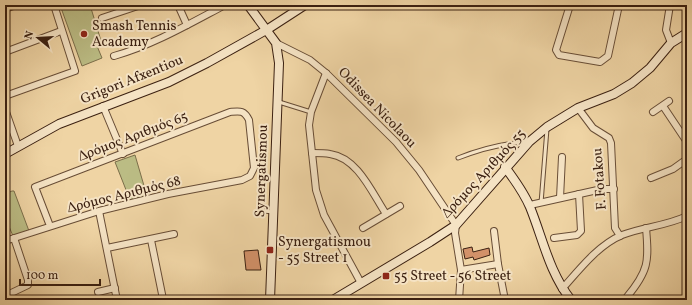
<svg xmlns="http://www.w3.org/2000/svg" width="692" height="305" viewBox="0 0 692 305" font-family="Vollkorn,serif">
  <rect width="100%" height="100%" fill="#efd4a4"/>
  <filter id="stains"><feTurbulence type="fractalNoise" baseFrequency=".005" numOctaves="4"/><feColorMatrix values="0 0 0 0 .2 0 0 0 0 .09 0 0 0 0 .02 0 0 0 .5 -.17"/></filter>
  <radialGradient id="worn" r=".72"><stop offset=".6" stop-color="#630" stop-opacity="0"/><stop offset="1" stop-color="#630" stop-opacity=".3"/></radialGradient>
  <g fill="#bbbc84" stroke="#7b6e4a">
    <polygon points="60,5 90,5 102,44 97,46 102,58 82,66"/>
    <polygon points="135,155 147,196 130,200 115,162"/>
    <polygon points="12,191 14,191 29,231 13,236 5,217 5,194"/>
  </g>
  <g fill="#d29169" stroke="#3b2011">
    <polygon points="472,247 473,252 489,248 490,255 474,260 473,257 465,259 463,249"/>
    <polygon points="258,250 261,270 246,270 244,251"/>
    <polygon points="640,296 654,300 639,300"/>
  </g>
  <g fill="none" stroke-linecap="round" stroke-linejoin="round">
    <defs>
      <g id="lane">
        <polyline points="279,102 311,112"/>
        <path d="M458,158C481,149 503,143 527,142"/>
        <polyline points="260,185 263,211 273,212"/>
        <polyline points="541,203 547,129"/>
      </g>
      <g id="street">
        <polyline points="178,5 187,25"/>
        <polyline points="570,5 556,50 559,55 600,62 608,56 619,5"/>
        <polyline points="670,5 666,30 671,43"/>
        <polyline points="5,9 16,5"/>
        <polyline points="102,18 141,5"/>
        <polyline points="276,43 310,60 326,73 396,142 419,170 456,225 455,233 461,270 459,300"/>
        <polyline points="5,52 61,31"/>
        <path d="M114,56C153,45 189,24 225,5"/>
        <polyline points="326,73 311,112 309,125 316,190 324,215 361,283"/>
        <polyline points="5,96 75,71 54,5"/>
        <polyline points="103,106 123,154"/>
        <polyline points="663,106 687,142"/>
        <polyline points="578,108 593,128 609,138 611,143 615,228 620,236"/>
        <polyline points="5,109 18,146"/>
        <polyline points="653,112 669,101"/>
        <path d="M312,153C318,153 325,153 330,154C358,158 372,193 386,214"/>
        <polyline points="651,178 673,169 687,159"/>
        <polyline points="560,198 562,157"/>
        <polyline points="530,205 602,189 614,189"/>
        <polyline points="99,211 117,300"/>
        <polyline points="363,228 400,206"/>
        <polyline points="494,231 498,264 505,300"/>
        <polyline points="554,238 577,235 581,231 579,194"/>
        <polyline points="151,240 163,299"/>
        <path d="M5,241L99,211L168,194L242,180L250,176L254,168L249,120C244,110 240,111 230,112L35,187L50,226"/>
        <polyline points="107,248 174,234"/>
        <polyline points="461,270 498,264"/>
        <path d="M562,289C579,270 598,245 622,235C643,227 666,226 687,216"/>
        <polyline points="98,292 115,288"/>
        <polyline points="5,296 28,285 28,280 14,238"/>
        <path d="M626,298C649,271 649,261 646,228"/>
      </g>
      <g id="secondary">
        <polyline points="248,5 276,43 279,63 270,300"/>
        <polyline points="5,154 59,124 169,82 207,63 268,29 305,5"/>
        <path d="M505,167C514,179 524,193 530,207C543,239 549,272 571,300"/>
        <polyline points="333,300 430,242 456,225 529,142 547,127 578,108 614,94 632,83 650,68 671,43 687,33"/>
      </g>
    </defs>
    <use href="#lane" stroke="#684d36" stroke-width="5"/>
    <use href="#street" stroke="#684d36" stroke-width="8"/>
    <use href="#secondary" stroke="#3b2011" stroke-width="10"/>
    <use href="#lane" stroke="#f5e3c4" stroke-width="3"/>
    <use href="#street" stroke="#f5e3c4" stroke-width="6"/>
    <use href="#secondary" stroke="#f5e3c4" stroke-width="8"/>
  </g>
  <g fill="#8f2418" stroke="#f5e3c4" stroke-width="1.5">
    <circle cx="84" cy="34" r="4"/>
    <rect x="266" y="246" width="8" height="8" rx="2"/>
    <rect x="382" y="272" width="8" height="8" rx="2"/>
  </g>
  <g text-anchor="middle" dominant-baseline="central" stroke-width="4" stroke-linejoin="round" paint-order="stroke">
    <g font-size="14" fill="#3b2011" stroke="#f5e3c4" text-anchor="start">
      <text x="92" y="26">Smash Tennis<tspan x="92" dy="16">Academy</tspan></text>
      <text x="278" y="242">Synergatismou<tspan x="278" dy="16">- 55 Street 1</tspan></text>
      <text x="394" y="276">55 Street - 56 Street</text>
    </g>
    <g font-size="14" fill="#3b2011" stroke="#f5e3c4">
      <text transform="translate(132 80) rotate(-22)">Grigori Afxentiou</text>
      <text transform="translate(377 108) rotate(46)">Odissea Nicolaou</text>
      <text transform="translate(133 137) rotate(-21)">Δρόμος Αριθμός 65</text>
      <text transform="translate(262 171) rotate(-88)">Synergatismou</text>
      <text transform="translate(484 174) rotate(-47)">Δρόμος Αριθμός 55</text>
      <text transform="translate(600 179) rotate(-94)">F. Fotakou</text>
      <text transform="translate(124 195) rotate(-14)">Δρόμος Αριθμός 68</text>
    </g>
  </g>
  <rect width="692" height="305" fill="none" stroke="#efd4a4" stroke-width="20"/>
  <rect x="6" y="6" width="680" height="293" fill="none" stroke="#3b2011" stroke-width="2"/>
  <rect x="10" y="10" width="672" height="285" fill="none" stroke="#3b2011"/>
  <g transform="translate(38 38) rotate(288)" stroke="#f5e3c4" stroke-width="3" paint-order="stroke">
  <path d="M0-3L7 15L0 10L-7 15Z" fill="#3b2011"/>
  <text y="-6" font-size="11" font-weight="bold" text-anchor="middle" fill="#3b2011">N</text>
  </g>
  <path d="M20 279v6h80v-6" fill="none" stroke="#3b2011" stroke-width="2"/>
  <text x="26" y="279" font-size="12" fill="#3b2011" stroke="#f5e3c4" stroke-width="3" paint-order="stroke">100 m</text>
  <rect width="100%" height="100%" filter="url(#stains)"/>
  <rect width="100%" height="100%" fill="url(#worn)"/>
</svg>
